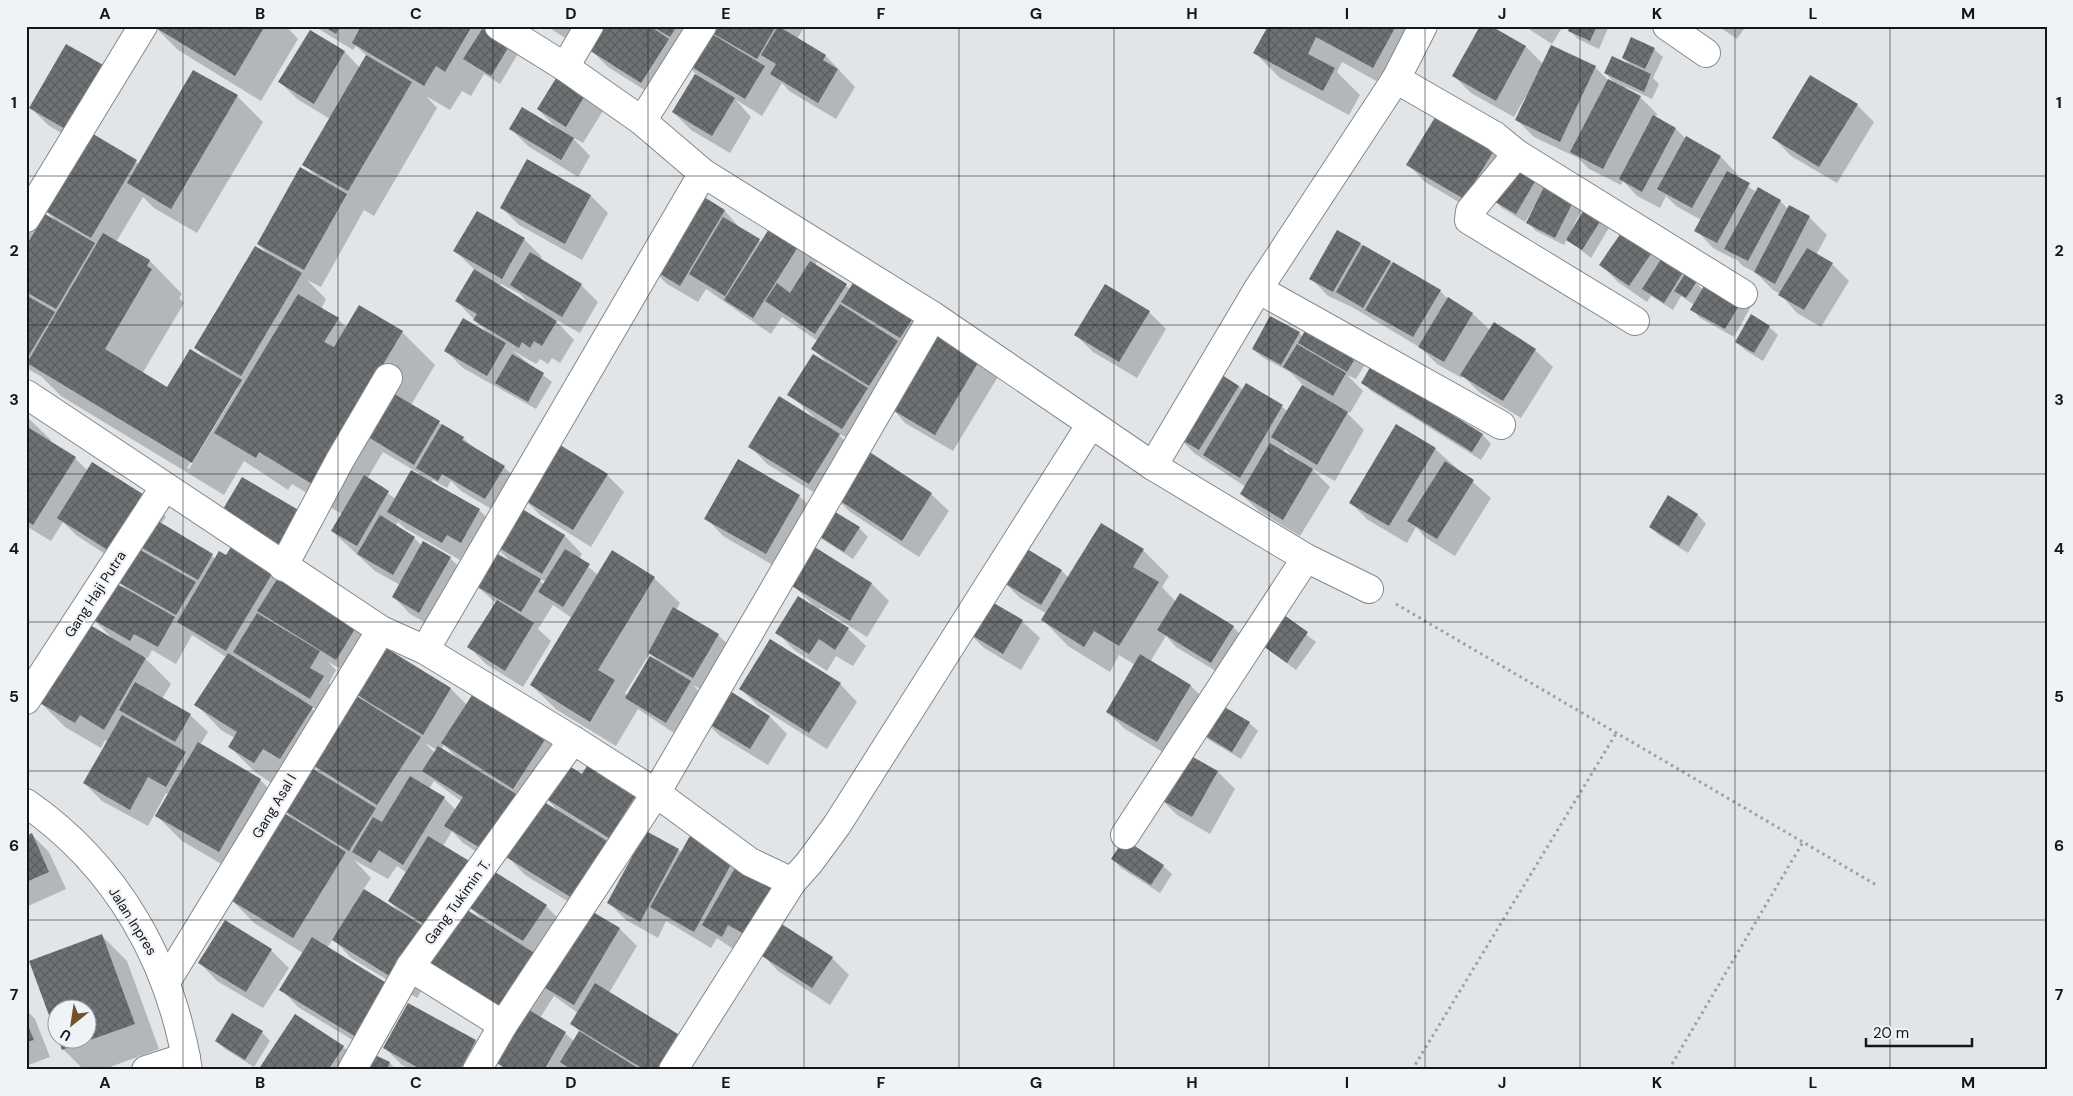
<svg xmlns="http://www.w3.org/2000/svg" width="2073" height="1096" viewBox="0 0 2073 1096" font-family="'DM Sans',sans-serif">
  <defs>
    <pattern id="building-cross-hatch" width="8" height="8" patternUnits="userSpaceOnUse" patternTransform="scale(1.25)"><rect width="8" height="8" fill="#6f7274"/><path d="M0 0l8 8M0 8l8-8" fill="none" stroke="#5a5d5e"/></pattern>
  </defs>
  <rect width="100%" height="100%" fill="#e2e5e8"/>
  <g fill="#0003" fill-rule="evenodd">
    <polygon points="154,26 286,26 298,39 261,101 178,50"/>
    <path d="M314,26H478L519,52L500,84L484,74L471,96L462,91L450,110L426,96L437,108L374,216L364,210L321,287L307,280L326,299L321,309L338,319L347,328L402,332L435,365L411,405L463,438L472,446L504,467L521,484L503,516L461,491L451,481L447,488L433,480L431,483L479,510L497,527L478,560L465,552L460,560L406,529L398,522L396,526L414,538L422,546L424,543L450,558L468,576L437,629L410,614L393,596L400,585L375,571L332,531L342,514L292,484L288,490L244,461L224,495L61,396L42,377L26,368V220L37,230L54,219L44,209L81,145L48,125L30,107L92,135L139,164L194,71L237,96L263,122L197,233L154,208L143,197L116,242L150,261L182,294L179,298L184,303L142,374L167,389L207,359L196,348L268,254L258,244L316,176L304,164L330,119L297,99L280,82L310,31L345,52L360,68L367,56L356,46L353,50ZM235,388H238L189,469L187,468ZM383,452L420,474L396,499L367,479Z"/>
    <polygon points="546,26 585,26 575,44"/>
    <polygon points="606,26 694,26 716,37 708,29 710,26 805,26 797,39 826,56 855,87 836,119 789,91 782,83 762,116 735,99 751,117 730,153 691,130 673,112 700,78 683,61 659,99 608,67 591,50"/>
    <polygon points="1269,26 1414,26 1398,93 1342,62 1337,72 1360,95 1349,115 1280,78 1255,53"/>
    <polygon points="1488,26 1526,47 1543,64 1595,67 1608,80 1615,83 1605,73 1632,67 1623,58 1654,49 1663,57 1653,78 1659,84 1652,99 1626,87 1625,89 1640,97 1657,114 1656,118 1676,129 1686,139 1687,138 1721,157 1738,175 1736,178 1756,192 1780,201 1788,209 1809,217 1827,235 1816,255 1832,264 1849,281 1821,327 1797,313 1780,294 1773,290 1756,273 1743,266 1735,258 1734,259 1713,248 1696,230 1701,220 1676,206 1666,196 1660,208 1637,196 1623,181 1621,185 1589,169 1578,158 1534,137 1517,120 1528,97 1526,96 1514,117 1471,93 1454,76"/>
    <polygon points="1524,26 1563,26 1552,44"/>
    <polygon points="1571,26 1609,26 1599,49 1578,39 1569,30"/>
    <polygon points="1718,26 1746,26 1737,39"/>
    <polygon points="561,72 606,106 583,143 572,137 590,156 578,177 528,146 511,129 556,128 538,109"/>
    <polygon points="1857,105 1874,122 1837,183 1791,156 1774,138"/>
    <polygon points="1437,116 1537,179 1545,188 1572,203 1581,211 1573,227 1575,228 1587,208 1610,226 1591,258 1567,239 1564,245 1536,231 1528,223 1536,206 1535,205 1525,222 1502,208 1492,198 1482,216 1425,182 1408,164"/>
    <polygon points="528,160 591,196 608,213 582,260 519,225 502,208"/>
    <polygon points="704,199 725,211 741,229 762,242 774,222 820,257 815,265 851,289 859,277 999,375 953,451 905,423 887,402 872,393 884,407 860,445 836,432 856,452 931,494 949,511 919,557 850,512 831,493 827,500 767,464 750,446 813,419 814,417 789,394 826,362 813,349 818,341 782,317 771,334 706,289 698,302 667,284 650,267"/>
    <path d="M477,212L524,239L542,257L540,260L581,285L598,302L580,333L553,318L574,340L560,363L552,358L548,364L540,359L536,364L512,350L552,382L536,409L463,368L445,350L488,333L456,301L475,270L455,251ZM501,284L520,294L530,305L499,286Z"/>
    <polygon points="1360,244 1440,291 1448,299 1473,314 1490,330 1535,350 1553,367 1521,418 1479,392 1463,376 1462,378 1437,364 1421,348 1352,307 1328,296 1311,278"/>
    <polygon points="1652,252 1662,261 1684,270 1703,290 1742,300 1750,308 1734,337 1700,318 1692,309 1694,305 1681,296 1673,310 1651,296 1647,302 1618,282 1601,265"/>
    <polygon points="1149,312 1166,329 1137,378 1093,352 1076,335"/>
    <polygon points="1769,327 1778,335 1763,361 1745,350 1736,342"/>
    <path d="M1299,333L1303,337L1367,361L1356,379L1347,375L1363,391L1350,413L1344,410L1364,430L1335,481L1311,468L1330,487L1300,536L1259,511L1241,494L1246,487L1194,453L1177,436L1239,386L1243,390L1246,385L1288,411L1303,385L1290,372L1262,357L1253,349ZM1285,449L1292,456L1291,457L1283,452Z"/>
    <polygon points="1373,366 1483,435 1491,444 1481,460 1371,391 1363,383"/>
    <path d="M26,416L51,440L50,442L75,458L88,471L149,499L166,517L161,524L216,559L227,557L233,546L378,638L354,676L328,662L336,670L329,683L340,695L328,715L308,705L331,728L365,701L358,695L386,650L451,689L467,705L549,733L569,767L583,775L590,763L655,810L591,912L620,929L637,946L609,993L678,1035L695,1053L684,1070H505L499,1063L518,1030L455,990L435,969L417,998L351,958L333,939L327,948L374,1053L298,1007L281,989L303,953L254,923L229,897L242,876L182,841L157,816L169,795L166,793L148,826L102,801L84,783L108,742L105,740L101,748L65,727L40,702L112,638L93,619L126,589L117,580L125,567L76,535L63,522L51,541L26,526ZM192,635L226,657L196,704L221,730L235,738L230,747L255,772L279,788L285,804L260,780L200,745L208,732L190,715L162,699L171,684L143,656L148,658L152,650L176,664ZM427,744L437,750L435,753L427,745ZM444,745L457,758H456L442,749ZM316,768L322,775L314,771ZM434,781L461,801L456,810L444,798L429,789ZM548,800L559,812L545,804ZM283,809L293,819L281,813ZM536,812L508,857L525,875L587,913L563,923L546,906L443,846L452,831L463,843L499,866ZM354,860L388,879L397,866L407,873L389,901L400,912L363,890L371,878ZM471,908L481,918L480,919L469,912ZM554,996L578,1013L572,1024L580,1032L574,1041L565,1033L540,1018Z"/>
    <polygon points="1435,449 1491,498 1455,556 1426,538 1416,527 1407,543 1368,520 1351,503"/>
    <polygon points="607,475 624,492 591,547 540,515 523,498"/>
    <polygon points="799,496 817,513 783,571 723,536 706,518"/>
    <polygon points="1669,497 1698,515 1706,524 1688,553 1659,535 1650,527"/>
    <path d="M515,506L565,536L582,554L579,559L598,575L612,552L654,578L680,603L676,610L718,635L736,652L711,695L693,685L707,700L683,739L638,709L616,746L557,710L531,685L572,618L553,605L538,629L551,641L523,687L486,664L469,647L496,603L471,581L511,562L492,543ZM539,578L546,582L544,585L539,579ZM650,653L660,663L628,696L625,693Z"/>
    <polygon points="827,508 859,528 868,537 853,559 822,539 813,531"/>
    <polygon points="301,513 319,530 300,563 241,528"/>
    <polygon points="1101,525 1143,550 1169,576 1162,587 1176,602 1233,627 1250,644 1229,679 1176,647 1166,636 1150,662 1191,686 1208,703 1174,759 1125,729 1107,712 1135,665 1119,655 1110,672 1068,646 1043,620 1047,614 1020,598 1002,580 1022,548 1062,571 1069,578"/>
    <polygon points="813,548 872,584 889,601 867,637 820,608 818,610 848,629 866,646 853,666 836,656 827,671 794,650 777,632 813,605 792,584"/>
    <polygon points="1277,612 1316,642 1296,670 1257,641"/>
    <polygon points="1022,621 1040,638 1021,670 984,648 967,631"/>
    <polygon points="840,684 857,702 827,749 758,706 740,688"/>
    <polygon points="722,688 770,717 787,734 768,765 720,736 703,719"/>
    <polygon points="1249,723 1258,731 1241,759 1209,740 1200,732"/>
    <polygon points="1185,754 1218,772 1235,789 1210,834 1177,815 1160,798"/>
    <polygon points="32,835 49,852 66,889 26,907 26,837"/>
    <polygon points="691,836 794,902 781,925 832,958 849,975 830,1005 778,971 761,953 739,953 717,938 711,948 666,921 658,938 626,920 609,903 678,850 682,853"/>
    <polygon points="1113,859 1163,866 1172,874 1160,893 1121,868"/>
    <polygon points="226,922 271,950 289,968 263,1008 217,981 200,963"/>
    <polygon points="102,936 127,961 159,1049 102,1070 84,1070 63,1049 88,1038 88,1008 58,1008 58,1034 31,961"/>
    <polygon points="409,1004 475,1041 493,1059 486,1070 410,1070 402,1065 385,1048"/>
    <polygon points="26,1010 35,1019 50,1057 26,1066"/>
    <polygon points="262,1032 270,1041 254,1067 225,1049 216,1041"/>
    <polygon points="343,1047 361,1064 357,1070 259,1070"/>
    <polygon points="390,1063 396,1070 370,1070"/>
  </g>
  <g fill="url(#building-cross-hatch)">
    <polygon points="153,26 265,26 235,76"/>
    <polygon points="323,26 340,26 336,34"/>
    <polygon points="361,26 472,26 445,72 436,66 424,86 352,43"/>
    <polygon points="484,26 511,43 491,76 463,59"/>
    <polygon points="604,26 650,26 669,39 641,83 589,50"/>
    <polygon points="652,26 677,26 670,37"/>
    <polygon points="709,26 776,26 757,59 707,30"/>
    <polygon points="778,26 826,55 823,60 838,69 818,103 770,74 776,64 761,55"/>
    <polygon points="1268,26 1396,26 1373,68 1316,37 1308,54 1335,68 1323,91 1253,53"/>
    <polygon points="1480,26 1491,26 1526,46 1496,101 1452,76"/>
    <polygon points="1570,26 1597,26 1590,41 1568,31"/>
    <polygon points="702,28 765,66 745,99 682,61"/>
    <polygon points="310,30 345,51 314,104 278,82"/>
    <polygon points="1631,37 1655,48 1645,69 1622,58"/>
    <polygon points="66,44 105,66 67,130 29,108"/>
    <polygon points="1551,45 1596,66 1560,142 1515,120"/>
    <polygon points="366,55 412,82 348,191 302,165"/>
    <polygon points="1612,56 1651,74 1644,92 1604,73"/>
    <polygon points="193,70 238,95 171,209 127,183"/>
    <polygon points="561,70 590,87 566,127 537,109"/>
    <polygon points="695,74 735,98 712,136 672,112"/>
    <polygon points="1810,75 1858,104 1819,167 1772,138"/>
    <polygon points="1608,79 1641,96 1603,169 1570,152"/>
    <polygon points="522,107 574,138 561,160 509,129"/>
    <polygon points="1437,114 1495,149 1464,199 1406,165"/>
    <polygon points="1653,115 1676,128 1642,192 1619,179"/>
    <polygon points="88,131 137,160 91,238 42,209"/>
    <polygon points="1686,136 1721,156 1692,208 1657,189"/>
    <polygon points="527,159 591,195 565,244 500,208"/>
    <polygon points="1513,164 1537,178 1516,214 1492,200"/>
    <polygon points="300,167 347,194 304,270 257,244"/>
    <polygon points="1727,171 1750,183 1717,243 1694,231"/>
    <polygon points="1544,187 1573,202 1555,238 1526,223"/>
    <polygon points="1758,187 1781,200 1748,261 1724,249"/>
    <polygon points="704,197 725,210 680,286 649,267"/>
    <polygon points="1789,205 1810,216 1775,284 1754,272"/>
    <polygon points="1586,206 1603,217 1582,250 1566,240"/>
    <polygon points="477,211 525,238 502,279 453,251"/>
    <polygon points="45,214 95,243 56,309 26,292 26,246"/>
    <polygon points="723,217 760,239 725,296 689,274"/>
    <polygon points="774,221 803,239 753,318 724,300"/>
    <polygon points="1337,230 1361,243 1333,292 1309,279"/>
    <polygon points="1623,230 1653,251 1629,286 1599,265"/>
    <polygon points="103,233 150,260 147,266 152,269 105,349 167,387 190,349 242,380 192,463 27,363"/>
    <polygon points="1363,245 1391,261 1363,308 1336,292"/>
    <polygon points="255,246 302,273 241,376 194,348"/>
    <polygon points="1807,248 1833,263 1804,310 1778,295"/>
    <polygon points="530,252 582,284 562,317 510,285"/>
    <polygon points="1663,256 1685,269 1664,303 1642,289"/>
    <polygon points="810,261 847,284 815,334 765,301 777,283 790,293"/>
    <polygon points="1393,262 1441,290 1413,337 1365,310"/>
    <polygon points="474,269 557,321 542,346 534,341 530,348 522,342 519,348 473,320 477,314 455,301"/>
    <polygon points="1685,274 1697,281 1686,298 1674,291"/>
    <polygon points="858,275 917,312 900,338 841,302"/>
    <polygon points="1708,279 1743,299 1725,329 1690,310"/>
    <polygon points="1105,284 1150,311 1119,362 1074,335"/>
    <polygon points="298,294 339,318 324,342 334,347 359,305 403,331 312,484 259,452 256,458 214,433"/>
    <polygon points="26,295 55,312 26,360"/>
    <polygon points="1448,297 1473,313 1444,362 1418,347"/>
    <polygon points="840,304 898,341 869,386 811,349"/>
    <polygon points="1751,314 1770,326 1754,353 1735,342"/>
    <polygon points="1270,316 1300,332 1281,365 1252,349"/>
    <polygon points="463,318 506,343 487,376 444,351"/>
    <polygon points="1310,322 1359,352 1347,372 1298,343"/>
    <polygon points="1494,322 1536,349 1503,401 1460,375"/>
    <polygon points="934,328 982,356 935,435 886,406"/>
    <polygon points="1297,344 1346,373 1333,396 1283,367"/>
    <polygon points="512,354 544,373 528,402 495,383"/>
    <polygon points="813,354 868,388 842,429 787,395"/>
    <polygon points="1372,364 1483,434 1472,452 1361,383"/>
    <polygon points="1216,371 1239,386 1199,450 1175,436"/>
    <polygon points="1246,383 1283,405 1240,478 1203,455"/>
    <polygon points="1302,385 1348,412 1317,465 1271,437"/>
    <polygon points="386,389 440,421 414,465 360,432"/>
    <polygon points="779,396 840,434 809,484 748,447"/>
    <polygon points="442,424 464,437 462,440 505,466 485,499 442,474 438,481 416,468"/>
    <polygon points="1396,424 1436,448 1389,526 1349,503"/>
    <polygon points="26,426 76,457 33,525 26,521"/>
    <polygon points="555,442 608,474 573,530 521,498"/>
    <polygon points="1270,443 1313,469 1283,520 1240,494"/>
    <polygon points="862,447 932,493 902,541 831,495"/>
    <polygon points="738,459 800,495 766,554 704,519"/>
    <polygon points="1445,461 1474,480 1437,539 1407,521"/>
    <polygon points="92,462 149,498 114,554 57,518"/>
    <polygon points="411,470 480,509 461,543 447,535 442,543 387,512"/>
    <polygon points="364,475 389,491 357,546 331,531"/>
    <polygon points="242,477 302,512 282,546 222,511"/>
    <polygon points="1668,495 1698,514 1679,546 1649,527"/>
    <polygon points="514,504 565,535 542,574 491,543"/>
    <polygon points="827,507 860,527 844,552 811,531"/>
    <polygon points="380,515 415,537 393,575 357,554"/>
    <polygon points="153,518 213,554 198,580 137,545"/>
    <polygon points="1101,523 1144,549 1133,567 1159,582 1119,646 1094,631 1084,647 1041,620"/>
    <polygon points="423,541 451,557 419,613 392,597"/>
    <polygon points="233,544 275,569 226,651 177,622 219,551 226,555"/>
    <polygon points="813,546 872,583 850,621 790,585"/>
    <polygon points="1022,546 1062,570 1041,605 1001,581"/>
    <polygon points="135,547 196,582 176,615 116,581"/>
    <polygon points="489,549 541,579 521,612 469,582"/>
    <polygon points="565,549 590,564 563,607 538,592"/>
    <polygon points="612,550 655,577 598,670 615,680 590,722 530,685"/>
    <polygon points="283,570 361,619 336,660 257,611"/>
    <polygon points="114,582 175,617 158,647 134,634 130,641 92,619"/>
    <polygon points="1180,593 1234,626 1211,663 1157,630"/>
    <polygon points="798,596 849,628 835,650 819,639 809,654 775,633"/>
    <polygon points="985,598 1023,620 1003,654 965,631"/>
    <polygon points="497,600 534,623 505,671 467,647"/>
    <polygon points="673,607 719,634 693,678 648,653"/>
    <polygon points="1277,610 1308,632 1287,663 1256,641"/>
    <polygon points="257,613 320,651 310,668 324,676 310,699 233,652"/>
    <polygon points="85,622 146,658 104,730 80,715 75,723 38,702"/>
    <polygon points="770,639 841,683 809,733 739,689"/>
    <polygon points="386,648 451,688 423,735 357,695"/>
    <polygon points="228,653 313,707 280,759 263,749 254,763 228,747 237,732 194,705"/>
    <polygon points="1140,654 1191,685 1157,742 1106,712"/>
    <polygon points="650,656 691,681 666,723 625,698"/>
    <polygon points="135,682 191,714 175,742 119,710"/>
    <polygon points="478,686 550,732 513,789 441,743"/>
    <polygon points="722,686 770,716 750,749 701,719"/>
    <polygon points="352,693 421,737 377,805 308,762"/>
    <polygon points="1216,702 1250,722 1232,752 1199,732"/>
    <polygon points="122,715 186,752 166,787 148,777 130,810 83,783"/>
    <polygon points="198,742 261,779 219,852 155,816"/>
    <polygon points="438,746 516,794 482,849 444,826 463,797 422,771"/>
    <polygon points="1184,752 1218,771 1192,817 1158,798"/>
    <polygon points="590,761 638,792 609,838 542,796 563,762 582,774"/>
    <polygon points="307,765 376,808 349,851 280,808"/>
    <polygon points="410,776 445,797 403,865 379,850 371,863 352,852 373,817 382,822"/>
    <polygon points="541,800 607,841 572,898 506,857"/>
    <polygon points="281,811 346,852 293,938 227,898"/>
    <polygon points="646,831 679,849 640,922 607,903"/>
    <polygon points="32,833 49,872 26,882 26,836"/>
    <polygon points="691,834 734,859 694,932 650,907"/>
    <polygon points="428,836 471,862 430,928 388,901"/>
    <polygon points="1124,839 1164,865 1151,885 1111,859"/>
    <polygon points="739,861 778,883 748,936 728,925 722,937 702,925"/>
    <polygon points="489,868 547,905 523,941 465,905"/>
    <polygon points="364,889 431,931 399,982 332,940"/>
    <polygon points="464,908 539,956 502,1012 428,964"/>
    <polygon points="588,909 620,928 574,1005 542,986"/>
    <polygon points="225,920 272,949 246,992 198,963"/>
    <polygon points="780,923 833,957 812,988 759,954"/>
    <polygon points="102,934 135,1024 62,1050 58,1038 88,1038 88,1008 58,1008 57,1037 29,961"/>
    <polygon points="312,937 388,984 356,1037 279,990"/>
    <polygon points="595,983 678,1034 657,1070 645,1070 570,1024"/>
    <polygon points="408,1003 476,1040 460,1070 422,1070 383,1048"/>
    <polygon points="529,1010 566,1032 544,1070 507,1070 497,1063"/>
    <polygon points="232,1013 263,1031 245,1060 215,1041"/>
    <polygon points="295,1014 344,1046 328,1070 258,1070"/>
    <polygon points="26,1021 34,1040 26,1042"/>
    <polygon points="579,1031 641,1070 572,1070 560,1062"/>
    <polygon points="375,1055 390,1062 387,1070 369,1070"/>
  </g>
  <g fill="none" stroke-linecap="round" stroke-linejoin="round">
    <defs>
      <g id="street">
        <polyline points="499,26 565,67 642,121 703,173 933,316 1153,466 1306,558 1369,589"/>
        <polyline points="1667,26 1706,53"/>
        <polyline points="565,67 589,26"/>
        <polyline points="1396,79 1423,26"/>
        <polyline points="642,121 702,26"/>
        <polyline points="1517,154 1470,211 1469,220 1635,321"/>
        <polyline points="26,218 143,26"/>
        <polyline points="1258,289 1501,425"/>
        <polyline points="26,394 381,630 425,650 573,740 656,793 750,862 792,882 673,1070"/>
        <polyline points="1153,466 1258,289 1396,79 1495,136 1517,154 1743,294"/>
        <polyline points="283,567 340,460 388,378"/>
        <polyline points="425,650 703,173"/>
        <polyline points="26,700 164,488"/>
        <polyline points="1125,835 1306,558"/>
        <polyline points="792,882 809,863 837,825 1091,424"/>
        <polyline points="410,967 503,1025"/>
        <polyline points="166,982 381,630"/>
        <polyline points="146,1070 186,1057"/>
        <polyline points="352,1070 410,967 573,740"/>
        <polyline points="477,1070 503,1025 656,793 933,316"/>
      </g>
      <path id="secondary" d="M26,803C117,866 171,962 188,1070"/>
    </defs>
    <use href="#street" stroke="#85888b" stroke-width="30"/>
    <use href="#secondary" stroke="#85888b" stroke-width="30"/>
    <g stroke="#9d9fa1" stroke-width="3" stroke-dasharray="2.5 4" stroke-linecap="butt">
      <polyline points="1396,604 1878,886"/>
      <polyline points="1672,1064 1803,842"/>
      <polyline points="1412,1070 1617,732"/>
    </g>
    <use href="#street" stroke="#fff" stroke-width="28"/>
    <use href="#secondary" stroke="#fff" stroke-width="28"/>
  </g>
  <path fill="none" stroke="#151617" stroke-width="1" stroke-opacity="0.55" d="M183,26V1070M338,26V1070M493,26V1070M648,26V1070M804,26V1070M959,26V1070M1114,26V1070M1269,26V1070M1425,26V1070M1580,26V1070M1735,26V1070M1890,26V1070M26,176H2047M26,325H2047M26,474H2047M26,622H2047M26,771H2047M26,920H2047"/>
  <g text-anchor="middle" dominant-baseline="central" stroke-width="4.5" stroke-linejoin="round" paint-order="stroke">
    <g font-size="14" fill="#151617" stroke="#eff2f6">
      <text transform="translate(95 594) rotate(-57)">Gang Haji Putra</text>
      <text transform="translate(274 806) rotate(-59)">Gang Asal I</text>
      <text transform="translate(457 902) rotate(-54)">Gang Tukimin T.</text>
      <text transform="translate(133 921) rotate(58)">Jalan Inpres</text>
    </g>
  </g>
  <rect width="2073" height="1096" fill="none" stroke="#eff2f6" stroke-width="55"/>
  <g transform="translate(72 1024) rotate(210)"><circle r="24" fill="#eff2f6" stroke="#989a9d"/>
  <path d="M0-4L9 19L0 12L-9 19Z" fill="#725328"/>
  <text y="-8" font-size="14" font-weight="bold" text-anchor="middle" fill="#151617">U</text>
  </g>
  <path d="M1866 1038v8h106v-8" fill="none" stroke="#151617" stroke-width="2.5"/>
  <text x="1873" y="1038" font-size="15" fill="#151617" stroke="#eff2f6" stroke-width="4" paint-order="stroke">20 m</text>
  <rect x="28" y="28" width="2018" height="1040" fill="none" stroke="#151617" stroke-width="2"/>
  <g font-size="16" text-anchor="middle" font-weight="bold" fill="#151617">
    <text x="105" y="19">A</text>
    <text x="260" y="19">B</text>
    <text x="416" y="19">C</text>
    <text x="571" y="19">D</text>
    <text x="726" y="19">E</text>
    <text x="881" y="19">F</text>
    <text x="1036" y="19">G</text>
    <text x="1192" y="19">H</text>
    <text x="1347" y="19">I</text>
    <text x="1502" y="19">J</text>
    <text x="1657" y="19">K</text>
    <text x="1813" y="19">L</text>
    <text x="1968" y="19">M</text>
    <text x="14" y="108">1</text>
    <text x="2059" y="108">1</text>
    <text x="14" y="256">2</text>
    <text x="2059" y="256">2</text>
    <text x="14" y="405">3</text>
    <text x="2059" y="405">3</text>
    <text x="14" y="554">4</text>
    <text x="2059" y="554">4</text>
    <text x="14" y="702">5</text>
    <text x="2059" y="702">5</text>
    <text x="14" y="851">6</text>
    <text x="2059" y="851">6</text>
    <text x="14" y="1000">7</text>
    <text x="2059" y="1000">7</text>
    <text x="105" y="1088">A</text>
    <text x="260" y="1088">B</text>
    <text x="416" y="1088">C</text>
    <text x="571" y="1088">D</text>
    <text x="726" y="1088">E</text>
    <text x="881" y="1088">F</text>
    <text x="1036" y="1088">G</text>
    <text x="1192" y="1088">H</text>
    <text x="1347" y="1088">I</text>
    <text x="1502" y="1088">J</text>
    <text x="1657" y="1088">K</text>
    <text x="1813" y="1088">L</text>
    <text x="1968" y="1088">M</text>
  </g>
</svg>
